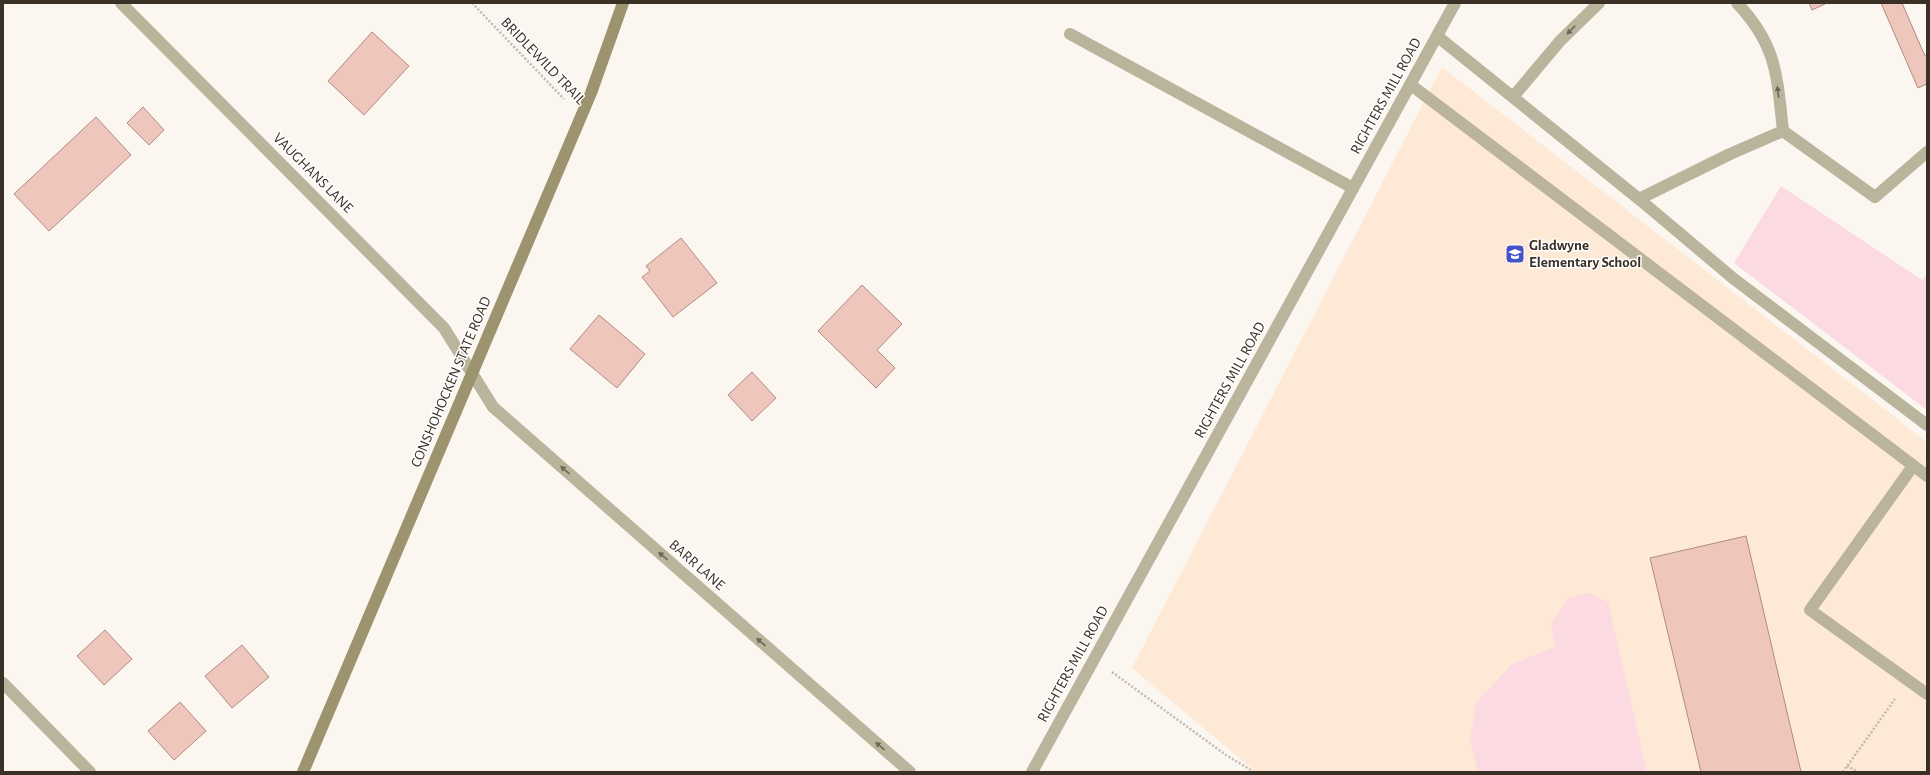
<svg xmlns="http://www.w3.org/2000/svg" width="1930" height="775" viewBox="0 0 1930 775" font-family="'Alegreya Sans',sans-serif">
  <rect width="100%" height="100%" fill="#fcf6f1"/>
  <polygon fill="#fee9d6" points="1442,67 1927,442 1927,772 1256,772 1132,668"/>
  <g fill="#fbdae1">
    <polygon points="1781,186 1922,280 1927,274 1927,410 1734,263"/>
    <polygon points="1589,593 1608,602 1647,772 1478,772 1470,741 1476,703 1512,664 1555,647 1551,624 1568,598"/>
  </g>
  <g fill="#eec6bc" stroke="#b08b82">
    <polygon points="1809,3 1827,3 1812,10"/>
    <polygon points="1881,3 1902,3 1925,56 1927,55 1927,84 1918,88"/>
    <polygon points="372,32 409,66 364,115 328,81"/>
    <polygon points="143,107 164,130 149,145 127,123"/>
    <polygon points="96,117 131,155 49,231 14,194"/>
    <polygon points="681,238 717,283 673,317 642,277 650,271 646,266"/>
    <polygon points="862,285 902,324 877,350 895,368 876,388 818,331"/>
    <polygon points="599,315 645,354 617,388 570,349"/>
    <polygon points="752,372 776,398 752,421 728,395"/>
    <polygon points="1746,536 1801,772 1701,772 1650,558"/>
    <polygon points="105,630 132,659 104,685 77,656"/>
    <polygon points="242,645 269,677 232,708 205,676"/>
    <polygon points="180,702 206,731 174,760 148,731"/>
  </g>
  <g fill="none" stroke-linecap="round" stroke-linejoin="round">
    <g stroke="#c1bab3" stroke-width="2.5" stroke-dasharray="2 2" stroke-linecap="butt">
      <polyline points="472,3 564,99"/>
      <polyline points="1112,672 1226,755 1254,772"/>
      <polyline points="1847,766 1858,772"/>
      <polyline points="1843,772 1895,699"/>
    </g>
    <g stroke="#bbb49c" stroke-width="12">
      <path d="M1737,3C1777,45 1777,76 1783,131"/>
      <polyline points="1070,34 1353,188"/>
      <polyline points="1437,36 1639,199"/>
      <polyline points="1411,85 1927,476"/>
      <polyline points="1513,97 1560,41 1599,3"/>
      <polyline points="1927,152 1875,197 1783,131 1730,154 1639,199 1734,279 1927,425"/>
      <polyline points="1913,466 1810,610 1927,694"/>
    </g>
    <g stroke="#bbb49c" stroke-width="12">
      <polyline points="121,3 444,328 493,407 910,772"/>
      <polyline points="3,683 90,772"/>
      <polyline points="1032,772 1455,3"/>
    </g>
    <polyline stroke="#9d936f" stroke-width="12" points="303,772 591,93 623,3"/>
  </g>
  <defs><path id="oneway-solid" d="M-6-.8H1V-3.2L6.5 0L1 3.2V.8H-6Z"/></defs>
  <g fill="#6e6555">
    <use href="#oneway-solid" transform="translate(1571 30) rotate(134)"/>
    <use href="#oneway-solid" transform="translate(1778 92) rotate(-97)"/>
    <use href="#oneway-solid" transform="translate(565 470) rotate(-139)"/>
    <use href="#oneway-solid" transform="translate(663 556) rotate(-139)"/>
    <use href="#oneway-solid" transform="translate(761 642) rotate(-139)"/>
    <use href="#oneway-solid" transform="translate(880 746) rotate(-139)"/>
  </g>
  <defs>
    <symbol id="school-square" viewBox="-11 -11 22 22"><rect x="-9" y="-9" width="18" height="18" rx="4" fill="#4551c6" stroke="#fff"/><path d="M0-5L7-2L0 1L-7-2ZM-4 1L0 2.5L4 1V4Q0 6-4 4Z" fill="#fff"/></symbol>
  </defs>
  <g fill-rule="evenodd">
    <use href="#school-square" x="1504" y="243" width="22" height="22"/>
  </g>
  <g text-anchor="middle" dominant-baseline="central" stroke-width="3" stroke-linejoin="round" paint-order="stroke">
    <g font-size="15" fill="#3b3026" stroke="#fff">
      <text transform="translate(543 61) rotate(46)">BRIDLEWILD TRAIL</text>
      <text transform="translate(1386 96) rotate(-61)">RIGHTERS MILL ROAD</text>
      <text transform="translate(313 173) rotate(45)">VAUGHANS LANE</text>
      <text transform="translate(1230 380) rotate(-61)">RIGHTERS MILL ROAD</text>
      <text transform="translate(451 382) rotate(-67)">CONSHOHOCKEN STATE ROAD</text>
      <text transform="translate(697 565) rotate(41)">BARR LANE</text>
      <text transform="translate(1073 664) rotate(-61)">RIGHTERS MILL ROAD</text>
    </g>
    <g font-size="15" font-weight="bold" fill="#3b3026" stroke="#fff" text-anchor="start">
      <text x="1529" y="245">Gladwyne<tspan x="1529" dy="17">Elementary School</tspan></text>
    </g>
  </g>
  <rect width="1930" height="775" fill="none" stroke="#3b3026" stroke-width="8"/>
</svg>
